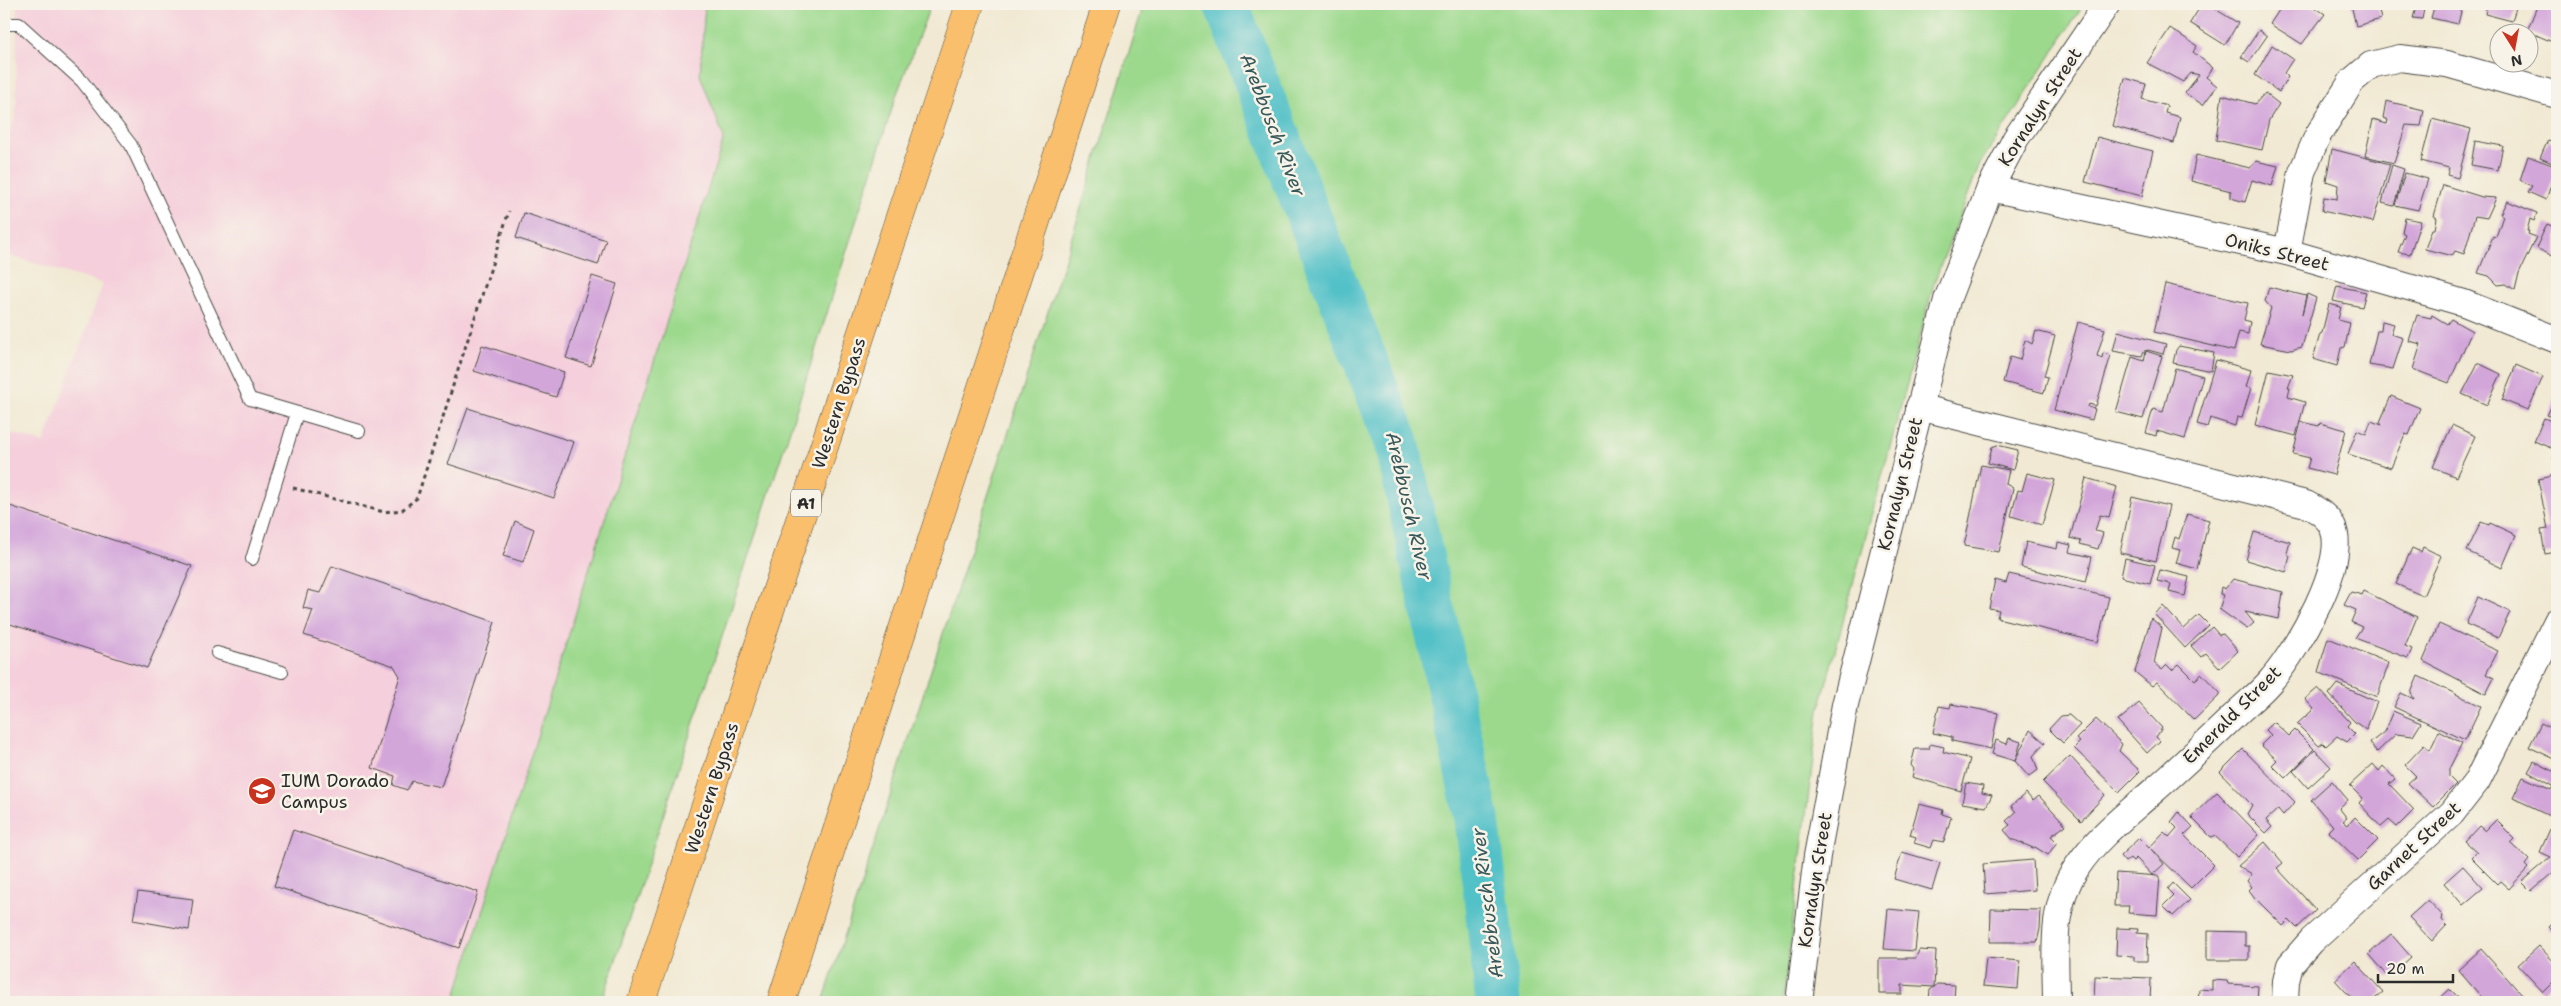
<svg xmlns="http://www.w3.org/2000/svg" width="2561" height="1006" viewBox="0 0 2561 1006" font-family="'Shantell Sans',sans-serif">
  <rect width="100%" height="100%" fill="#f7f3e8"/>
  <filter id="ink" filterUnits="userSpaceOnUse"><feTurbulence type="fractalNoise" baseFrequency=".02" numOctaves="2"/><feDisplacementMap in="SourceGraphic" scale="10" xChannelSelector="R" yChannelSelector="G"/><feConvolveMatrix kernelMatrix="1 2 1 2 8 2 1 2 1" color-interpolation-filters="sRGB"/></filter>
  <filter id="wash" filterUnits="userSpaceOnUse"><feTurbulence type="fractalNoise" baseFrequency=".0096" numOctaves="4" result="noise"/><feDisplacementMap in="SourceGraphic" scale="20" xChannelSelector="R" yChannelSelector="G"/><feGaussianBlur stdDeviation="1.12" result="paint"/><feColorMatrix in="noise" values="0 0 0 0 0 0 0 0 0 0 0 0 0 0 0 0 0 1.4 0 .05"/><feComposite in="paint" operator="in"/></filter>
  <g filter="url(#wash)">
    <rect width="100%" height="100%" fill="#f1e9d3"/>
    <polygon fill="#f5cfdb" points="17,4 705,4 700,75 724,138 454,1002 4,1002 4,431 44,443 103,284 4,254 4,150 16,114"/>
    <g fill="#9cd98d" stroke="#64825c">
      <polygon points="705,4 931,4 895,99 787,439 602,1002 454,1002 724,138 700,75"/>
      <polygon points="1144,4 2084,4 1980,164 1935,280 1819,710 1783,1002 823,1002 1066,256"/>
    </g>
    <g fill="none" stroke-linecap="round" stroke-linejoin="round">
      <polyline stroke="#53c1c8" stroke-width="45" points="1226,4 1397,442 1477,819 1498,1002"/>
    </g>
    <g id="blocks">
      <g fill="#d3a6da">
        <polygon points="2202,4 2207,4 2238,23 2225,45 2190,23"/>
        <polygon points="2283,4 2310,4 2325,14 2302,44 2270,24"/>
        <polygon points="2351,4 2377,4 2381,19 2356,26"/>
        <polygon points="2417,4 2425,4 2422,19 2413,18"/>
        <polygon points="2435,4 2463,4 2458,24 2431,18"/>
        <polygon points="2487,4 2517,4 2512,21 2485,14"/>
        <polygon points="2538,4 2557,4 2557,44 2527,31"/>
        <polygon points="2170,28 2197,46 2193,52 2213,68 2206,77 2217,86 2203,105 2185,93 2199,75 2191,73 2183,82 2147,63"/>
        <polygon points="2259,30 2267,36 2249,62 2241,57"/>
        <polygon points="2272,45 2293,59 2284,73 2288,77 2279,92 2255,75"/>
        <polygon points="2125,78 2146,84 2142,99 2167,106 2165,113 2180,117 2174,143 2112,126"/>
        <polygon points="2265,93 2279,104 2269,120 2262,150 2216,140 2222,95 2255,104"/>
        <polygon points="2386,101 2424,110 2421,126 2406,125 2394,163 2365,156 2373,120 2387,124 2388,120 2383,118"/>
        <polygon points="2432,119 2471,129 2458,178 2447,175 2449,168 2421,161"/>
        <polygon points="2097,137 2153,151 2142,196 2085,182"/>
        <polygon points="2548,140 2557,143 2557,165 2540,158"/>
        <polygon points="2475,141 2503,146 2498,170 2471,165"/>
        <polygon points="2332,149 2390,164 2373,222 2322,211 2324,197 2337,199 2338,185 2326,181"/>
        <polygon points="2196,155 2250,168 2256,161 2278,166 2272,186 2252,180 2245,202 2231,198 2231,191 2191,181"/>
        <polygon points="2528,156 2557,167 2546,200 2528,192 2532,186 2520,180"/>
        <polygon points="2392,165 2404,169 2394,206 2382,203"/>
        <polygon points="2405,173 2428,179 2418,210 2395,205"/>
        <polygon points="2443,185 2482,197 2496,198 2487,218 2475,216 2464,254 2455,251 2452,256 2425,249 2432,229 2435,229 2437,218 2434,216"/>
        <polygon points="2507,201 2537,213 2534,221 2530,219 2527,231 2529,231 2528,234 2536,237 2519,273 2515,290 2506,284 2498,285 2489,276 2478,273 2493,236 2496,237 2503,216 2500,214"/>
        <polygon points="524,213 606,240 598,265 516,238"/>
        <polygon points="2405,218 2421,221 2410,254 2398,252 2405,234 2402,232"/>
        <polygon points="2547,224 2557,228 2557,258 2536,248"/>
        <polygon points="592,276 617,284 591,366 566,358"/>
        <polygon points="2165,284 2248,303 2244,320 2250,322 2248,334 2239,332 2234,351 2154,332"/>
        <polygon points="2337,286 2366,292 2362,307 2333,301"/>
        <polygon points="2269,287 2306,296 2302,314 2307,294 2316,298 2302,347 2291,350 2260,344 2271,308 2265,301"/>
        <polygon points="2329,304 2341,307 2338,320 2350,323 2345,347 2341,348 2337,366 2313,359 2320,334 2322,333"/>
        <polygon points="2417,315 2431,318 2432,315 2447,324 2451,319 2472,331 2449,383 2413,369 2421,344 2409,341"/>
        <polygon points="2382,321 2394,324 2391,334 2403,338 2393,369 2369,365 2377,331 2381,331"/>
        <polygon points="2078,322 2105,329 2097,356 2102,358 2103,353 2111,355 2096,406 2089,404 2088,407 2095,409 2092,420 2054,410"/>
        <polygon points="2036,331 2055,336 2044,376 2048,377 2044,393 2003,382 2010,357 2020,360 2025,340 2032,344"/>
        <polygon points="2118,331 2166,344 2163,354 2148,350 2144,351 2142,356 2113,351"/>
        <polygon points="482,345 564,372 556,397 474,371"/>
        <polygon points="2179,346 2214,353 2211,371 2173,363 2176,350"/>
        <polygon points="2146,351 2162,356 2143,419 2116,412 2132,357 2144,361"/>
        <polygon points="2216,360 2251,370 2246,387 2251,388 2242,418 2237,417 2235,426 2210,418 2207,427 2197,424"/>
        <polygon points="2478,363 2501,374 2487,405 2462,394"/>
        <polygon points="2516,365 2543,377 2528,410 2502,400"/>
        <polygon points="2175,368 2203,376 2185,439 2157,431 2156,436 2146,433 2153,409 2163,412"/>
        <polygon points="2269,370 2293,375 2288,388 2290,388 2288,397 2305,402 2296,436 2255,425"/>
        <polygon points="2557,395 2557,420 2547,415"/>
        <polygon points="2391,396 2420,408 2409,435 2405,434 2391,468 2348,454 2357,430 2366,434 2371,421 2382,425 2380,422"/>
        <polygon points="468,408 574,442 554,498 448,464"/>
        <polygon points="2544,418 2557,423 2557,434 2551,448 2534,441"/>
        <polygon points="2301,422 2319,426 2320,423 2346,430 2334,475 2307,468 2310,458 2293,454"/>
        <polygon points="2452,425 2475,436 2456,477 2433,467"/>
        <polygon points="1997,445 2018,450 2013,470 1988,463 1992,447"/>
        <polygon points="2553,457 2557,459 2557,552 2545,554 2541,530 2548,529 2538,479 2556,475"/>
        <polygon points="1981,465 2009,470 2006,484 2013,488 1999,552 1964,546"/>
        <polygon points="2027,473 2055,480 2042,525 2011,516 2018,490 2022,491"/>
        <polygon points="2086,478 2117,487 2109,517 2100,515 2095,531 2103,533 2098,549 2080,544 2081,541 2070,538"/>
        <polygon points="2132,497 2169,506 2156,561 2120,553"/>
        <polygon points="4,504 192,566 147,668 4,622"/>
        <polygon points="2187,514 2209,520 2197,569 2176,563 2180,550 2172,548 2175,537 2179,539"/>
        <polygon points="515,521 534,529 523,562 503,556"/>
        <polygon points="2481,522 2489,525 2490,523 2516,535 2502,568 2467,551"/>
        <polygon points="2254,532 2290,542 2287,553 2290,556 2286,572 2246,560"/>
        <polygon points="2026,542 2057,549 2058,542 2071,545 2069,552 2092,557 2086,582 2021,567"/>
        <polygon points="2423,547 2441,556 2423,596 2396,584 2412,548 2421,552"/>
        <polygon points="2125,558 2155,565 2150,584 2121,577"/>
        <polygon points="332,566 495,622 441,787 412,781 407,790 393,785 395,776 372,768 400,676 394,666 304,635 313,610 303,608 308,590 320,593"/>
        <polygon points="2160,570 2189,577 2185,596 2169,592 2171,584 2157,581"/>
        <polygon points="2009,574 2109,597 2098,642 1997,618 1999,610 1989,608 1995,580 2006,583"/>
        <polygon points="2233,579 2283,592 2279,619 2245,612 2254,623 2247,629 2219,609 2224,595 2220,594 2221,587 2225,589"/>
        <polygon points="2364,591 2417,617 2405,646 2412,649 2408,658 2355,638 2362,627 2351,622 2356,610 2344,605 2351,592 2362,595"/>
        <polygon points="2478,597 2510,612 2498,638 2466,624"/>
        <polygon points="2163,606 2184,629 2199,615 2209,625 2185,648 2154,614"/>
        <polygon points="2151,618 2162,628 2154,663 2162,670 2167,665 2172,670 2179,664 2195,680 2202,674 2221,694 2194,720 2157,682 2152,686 2135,672"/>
        <polygon points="2439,624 2498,651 2486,674 2494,678 2486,694 2423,661"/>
        <polygon points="2212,627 2219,635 2223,634 2238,651 2220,668 2206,653 2201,657 2191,646"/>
        <polygon points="2328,638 2389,663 2377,697 2318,672"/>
        <polygon points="2418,676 2481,706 2465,740 2394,707 2401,693 2414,699 2411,693"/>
        <polygon points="2337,684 2377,702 2366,730 2355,722 2329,694"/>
        <polygon points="2318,688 2350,722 2347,726 2355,734 2347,742 2337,736 2326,746 2323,743 2319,746 2297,724 2314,709 2305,699"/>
        <polygon points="2139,703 2162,728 2156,737 2160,741 2147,753 2118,721"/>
        <polygon points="1951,704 1998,713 1991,749 1952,741 1952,737 1933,733 1939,706 1950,708"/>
        <polygon points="2393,711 2421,723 2413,736 2396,734 2377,752 2370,743 2384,732"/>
        <polygon points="2069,715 2080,725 2063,743 2049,729 2061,716"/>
        <polygon points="2096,719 2122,744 2119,751 2140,771 2119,792 2074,748 2080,742 2076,739"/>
        <polygon points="2274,722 2289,736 2295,730 2314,749 2285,778 2272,765 2277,760 2261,745 2271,735 2266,730"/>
        <polygon points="2541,723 2557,731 2557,760 2529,747"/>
        <polygon points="2030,730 2045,743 2033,756 2038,770 2029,777 2015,761"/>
        <polygon points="2439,731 2462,743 2449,769 2449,777 2456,784 2433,807 2408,783 2416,776 2405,765 2424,745 2430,750"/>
        <polygon points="2009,738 2021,742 2015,761 1992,754 1996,740 2007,744"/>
        <polygon points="1930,744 1944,747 1943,752 1970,759 1961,791 1912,777 1914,769 1911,765 1915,749 1929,749"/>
        <polygon points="2243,749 2295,802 2283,815 2278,809 2266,820 2272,827 2266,833 2247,814 2252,805 2220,772"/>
        <polygon points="2315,750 2331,767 2308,788 2293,771"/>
        <polygon points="2070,756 2105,795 2081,821 2043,782"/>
        <polygon points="2534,761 2557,773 2557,827 2553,825 2556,818 2513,798 2523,777 2551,790 2553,786 2528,772"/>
        <polygon points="2373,764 2379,771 2383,766 2395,779 2389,784 2414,810 2397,827 2389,820 2381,827 2359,803 2363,798 2350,785"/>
        <polygon points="2332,781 2348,800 2339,808 2347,818 2343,821 2348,825 2355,817 2378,840 2358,860 2328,831 2333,826 2311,800"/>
        <polygon points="1966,783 1983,786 1982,793 1992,795 1986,807 1962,803"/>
        <polygon points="2217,792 2259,835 2237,857 2215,836 2211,837 2191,817"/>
        <polygon points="2026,793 2033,801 2039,796 2066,825 2051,836 2057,842 2048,855 2035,847 2033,848 2012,839 2004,830 2010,825 2006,821 2016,812 2011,806"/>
        <polygon points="1919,804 1943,810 1942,814 1951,817 1944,842 1934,840 1931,848 1914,843 1916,837 1910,835"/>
        <polygon points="2179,812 2193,827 2184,835 2214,865 2191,888 2151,849 2164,864 2152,875 2136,858 2133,861 2130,858 2125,862 2120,856 2139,838 2149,848 2164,832 2169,837 2177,828 2171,822"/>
        <polygon points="2496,820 2515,839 2511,843 2529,860 2525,865 2528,868 2509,889 2500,881 2497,884 2471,858 2477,852 2465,841 2479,826 2485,831"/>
        <polygon points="2550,829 2557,832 2557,869 2531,891 2522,882 2551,857 2540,852"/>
        <polygon points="293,830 478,892 459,948 274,886"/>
        <polygon points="2265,842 2283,863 2277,868 2316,910 2297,928 2289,920 2283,926 2255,898 2249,890 2252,887 2247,881 2252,874 2238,866"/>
        <polygon points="1902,852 1940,863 1932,890 1894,879"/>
        <polygon points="2033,860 2035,890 1985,894 1983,864"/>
        <polygon points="2463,866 2483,888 2463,905 2444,883"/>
        <polygon points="2116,873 2160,876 2157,915 2128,913 2129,906 2114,906"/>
        <polygon points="2173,883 2190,900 2173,916 2163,906 2174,895 2168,889"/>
        <polygon points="138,892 193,899 189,930 133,920"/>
        <polygon points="2428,900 2443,916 2442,920 2447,925 2432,941 2409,917"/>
        <polygon points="1888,909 1919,912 1915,951 1884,949"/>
        <polygon points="1991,909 2041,910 2040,929 2037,942 1990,942"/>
        <polygon points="2557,918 2557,937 2548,927"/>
        <polygon points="2117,928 2138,929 2137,933 2148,934 2147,961 2134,961 2134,956 2116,955"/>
        <polygon points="2207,931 2245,932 2245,946 2249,946 2249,960 2207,960"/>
        <polygon points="2391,934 2411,957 2389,977 2369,954"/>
        <polygon points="2539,946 2557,965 2557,978 2543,992 2518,965"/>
        <polygon points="2481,949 2523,996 2516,1002 2486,1002 2458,970"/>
        <polygon points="1919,950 1936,951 1934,987 1938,984 1955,985 1954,1000 1929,999 1930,990 1934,987 1902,985 1902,994 1879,994 1879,958 1916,958"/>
        <polygon points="1986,958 2020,961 2018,989 1983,986"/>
        <polygon points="2355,961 2383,992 2371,1002 2355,1002 2335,980"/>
        <polygon points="2095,976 2151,978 2150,1002 2094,1002"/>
        <polygon points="2212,980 2227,981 2228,984 2258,986 2257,1002 2198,1002 2199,989 2212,990"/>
        <polygon points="2450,989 2463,1002 2436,1002"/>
      </g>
    </g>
  </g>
  <g filter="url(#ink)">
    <use href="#blocks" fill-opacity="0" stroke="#494844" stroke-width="1"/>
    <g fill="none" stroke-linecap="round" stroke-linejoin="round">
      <defs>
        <g id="service">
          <polyline points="4,24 19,24 82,81 131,145 250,399 359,431"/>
          <polyline points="252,559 297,413"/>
          <polyline points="217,653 282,672"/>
        </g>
        <g id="minor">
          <polyline points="1990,188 2287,252 2464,303 2557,340"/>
          <polyline points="2287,252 2302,172 2318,135 2352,81 2371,65 2400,58 2447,64 2557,95"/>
          <path d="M1919,407L2306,504C2317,510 2328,516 2333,528C2348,563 2296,651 2273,678C2262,692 2247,703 2235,715C2208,741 2180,768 2152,792C2125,816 2097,837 2077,867C2049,908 2056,955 2056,1002"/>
          <polyline points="1799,1002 1817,856 1845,705 1947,300 1990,188 2016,138 2107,4"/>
          <polyline points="2285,1002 2286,981 2290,965 2311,941 2452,813 2477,781 2557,621"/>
        </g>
        <g id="motorway">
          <polyline points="641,1002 970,4"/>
          <polyline points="781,1002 1107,4"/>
        </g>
      </defs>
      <use href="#service" stroke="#494844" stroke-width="14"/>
      <use href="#minor" stroke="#494844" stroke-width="28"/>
      <use href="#motorway" stroke="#494844" stroke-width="29"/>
      <polyline stroke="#494844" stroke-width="3" stroke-dasharray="4 4" stroke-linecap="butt" points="293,488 384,512 402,510 417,498 509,211"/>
      <use href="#service" stroke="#fff" stroke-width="12"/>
      <use href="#minor" stroke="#fff" stroke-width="26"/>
      <use href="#motorway" stroke="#f9bf6d" stroke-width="28"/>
    </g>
  </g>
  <defs>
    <symbol id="university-disc" viewBox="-11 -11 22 22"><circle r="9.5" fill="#c8321e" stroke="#f7f3e8"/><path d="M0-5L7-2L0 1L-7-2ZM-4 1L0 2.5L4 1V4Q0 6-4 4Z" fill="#fff"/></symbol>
  </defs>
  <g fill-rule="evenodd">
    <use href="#university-disc" x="246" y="775" width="32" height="32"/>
  </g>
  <g text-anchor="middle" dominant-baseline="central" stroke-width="5" stroke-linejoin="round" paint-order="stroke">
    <rect fill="#f7f3e8" stroke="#686764" stroke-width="1" x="791" y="489.5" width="30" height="27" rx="4"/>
    <g font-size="16" font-weight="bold" fill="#2b2b2b">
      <text x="806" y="503">A1</text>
    </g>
    <g font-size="18" fill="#2b2b2b" stroke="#f7f3e8">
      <text transform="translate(2040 107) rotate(-57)">Kornalyn Street</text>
      <text transform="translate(2277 252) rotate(14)">Oniks Street</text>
      <text transform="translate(839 403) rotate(-72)">Western Bypass</text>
      <text transform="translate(1900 484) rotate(-76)">Kornalyn Street</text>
      <text transform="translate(2232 715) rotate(-45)">Emerald Street</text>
      <text transform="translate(712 788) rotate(-72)">Western Bypass</text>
      <text transform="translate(2414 846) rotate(-43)">Garnet Street</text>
      <text transform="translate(1815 880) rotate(-81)">Kornalyn Street</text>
    </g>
    <g font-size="18" fill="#2b2b2b" stroke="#f7f3e8" text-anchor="start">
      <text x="281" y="781">IUM Dorado<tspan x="281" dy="21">Campus</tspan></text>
    </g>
    <g font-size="19" font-style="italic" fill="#37585a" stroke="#f7f3e8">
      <text transform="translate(1273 125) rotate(69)">Arebbusch River</text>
      <text transform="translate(1409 506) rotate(77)">Arebbusch River</text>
      <text transform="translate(1487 903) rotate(-97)">Arebbusch River</text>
    </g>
  </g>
  <rect width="2561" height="1006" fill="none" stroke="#f7f3e8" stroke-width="20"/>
  <g transform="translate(2514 48) rotate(169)"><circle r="24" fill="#f7f3e8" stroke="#a5a39c"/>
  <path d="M0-4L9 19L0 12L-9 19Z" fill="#c8321e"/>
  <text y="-8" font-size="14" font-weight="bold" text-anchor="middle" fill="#2b2b2b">N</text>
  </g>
  <path d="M2378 974v8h75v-8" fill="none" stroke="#2b2b2b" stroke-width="2.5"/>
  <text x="2386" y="974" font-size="15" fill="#2b2b2b" stroke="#f7f3e8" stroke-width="4" paint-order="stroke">20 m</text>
</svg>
